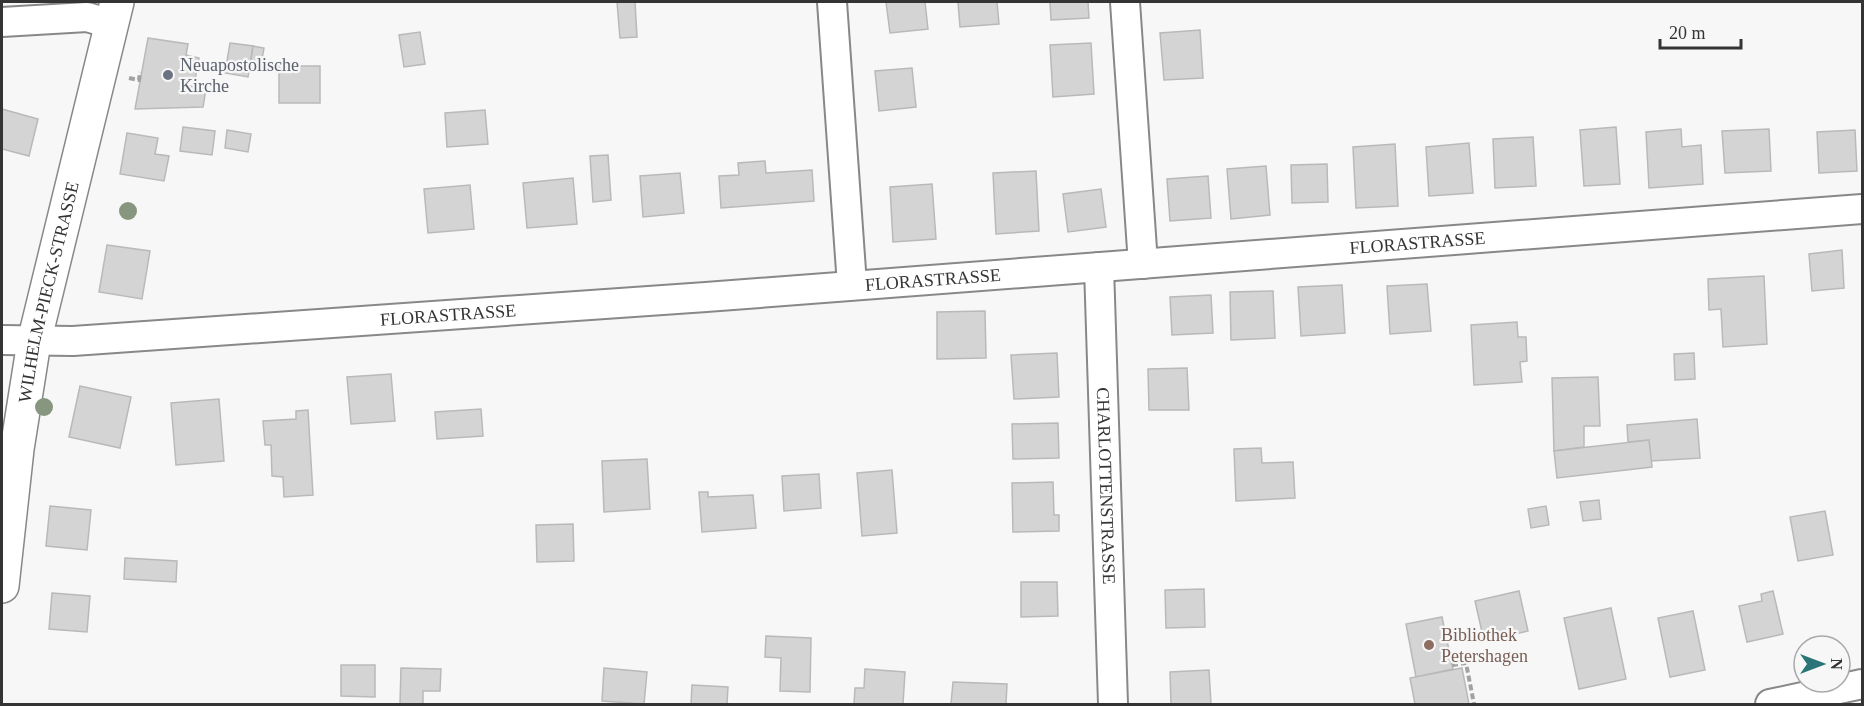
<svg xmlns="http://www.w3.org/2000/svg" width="1864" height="706" viewBox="0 0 1864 706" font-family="Georgia,serif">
  <rect width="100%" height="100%" fill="#f7f7f8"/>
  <g fill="#d5d4d4" stroke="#bab9b9" stroke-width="1.5">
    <polygon points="617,2 635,2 637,37 620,38"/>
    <polygon points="886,2 925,2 928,29 890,33"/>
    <polygon points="958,2 997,2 999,24 960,27"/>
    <polygon points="1050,2 1088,2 1089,18 1051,20"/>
    <polygon points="1200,30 1203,78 1164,80 1160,33"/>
    <polygon points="420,32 425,64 404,67 399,35"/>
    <polygon points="148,38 188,44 186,55 199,58 195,80 182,77 180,84 206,89 203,107 135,109"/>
    <polygon points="230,43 253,46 248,77 225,73"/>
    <polygon points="1091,43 1094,94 1053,97 1050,45"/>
    <polygon points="253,46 264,48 260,70 250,68"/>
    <rect x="279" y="66" width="41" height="37"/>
    <polygon points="912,68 916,107 879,111 875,71"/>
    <polygon points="2,109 38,119 29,156 2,149"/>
    <polygon points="485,110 488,144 447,147 445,113"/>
    <polygon points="183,127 215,131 212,155 180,151"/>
    <polygon points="1616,127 1620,184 1584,186 1580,130"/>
    <polygon points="1681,129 1682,147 1701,145 1703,184 1649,188 1646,132"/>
    <polygon points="1769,129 1771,171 1725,173 1722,131"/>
    <polygon points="227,130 251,134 248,152 225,148"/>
    <polygon points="1855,130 1857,171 1819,173 1817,132"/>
    <polygon points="127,133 158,138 155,154 169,156 164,181 120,174"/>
    <polygon points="1533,137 1536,186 1495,188 1493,139"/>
    <polygon points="1469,143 1473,193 1429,196 1426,147"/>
    <polygon points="1395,144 1398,206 1356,208 1353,147"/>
    <polygon points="608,155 611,200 593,202 590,156"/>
    <polygon points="765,161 766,173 812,170 814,201 721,208 719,176 739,175 738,163"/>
    <polygon points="1327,164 1328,202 1292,203 1291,165"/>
    <polygon points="1266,166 1270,215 1231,219 1227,169"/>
    <polygon points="1036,171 1039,231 996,234 993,173"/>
    <polygon points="680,173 684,213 643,217 640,176"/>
    <polygon points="1208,176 1211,218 1170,221 1167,179"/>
    <polygon points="573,178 577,224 527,228 523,183"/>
    <polygon points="932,184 936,239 893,242 890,187"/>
    <polygon points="470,185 474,229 428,233 424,189"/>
    <polygon points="1101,189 1106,227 1068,232 1063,194"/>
    <polygon points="107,245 150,251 142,299 99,292"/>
    <polygon points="1842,250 1844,288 1812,291 1809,254"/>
    <polygon points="1764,276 1767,344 1723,347 1721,309 1709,310 1708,279"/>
    <polygon points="1427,284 1431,331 1390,334 1387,286"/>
    <polygon points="1342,285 1345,333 1301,336 1298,287"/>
    <polygon points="1273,291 1275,338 1231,340 1230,292"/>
    <polygon points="1211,295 1213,333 1172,335 1170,297"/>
    <polygon points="985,311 986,358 937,359 937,312"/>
    <polygon points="1517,322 1518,337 1526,337 1527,361 1520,362 1522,382 1474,385 1471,325"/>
    <polygon points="1057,353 1059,397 1014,399 1011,355"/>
    <polygon points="1694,353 1695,379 1675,380 1674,354"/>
    <polygon points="1187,368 1189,410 1149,410 1148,369"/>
    <polygon points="391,374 395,421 351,424 347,377"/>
    <polygon points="1598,377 1600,426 1584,426 1584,447 1554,451 1552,378"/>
    <polygon points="80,386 131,397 120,448 69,437"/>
    <polygon points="219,399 224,461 176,465 171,403"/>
    <polygon points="481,409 483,436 437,439 435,412"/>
    <polygon points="308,410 313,495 284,497 283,477 272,476 271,445 265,445 263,421 296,419 296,411"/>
    <polygon points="1697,419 1700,458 1651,461 1649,440 1628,442 1627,425"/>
    <polygon points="1058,423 1059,458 1013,459 1012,424"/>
    <polygon points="1649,440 1652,467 1557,478 1554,451"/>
    <polygon points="1261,448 1262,463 1293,462 1295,498 1236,501 1234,449"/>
    <polygon points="647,459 650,509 604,512 602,461"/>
    <polygon points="892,470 897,533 862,536 857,473"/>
    <polygon points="819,474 821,508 784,511 782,476"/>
    <polygon points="1053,482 1054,515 1059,515 1059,531 1013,532 1012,483"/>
    <polygon points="699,492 708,492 708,497 753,495 756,528 702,532"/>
    <polygon points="1599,500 1601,519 1583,521 1580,502"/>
    <polygon points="50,506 91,510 87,550 46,546"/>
    <polygon points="1546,506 1549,525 1531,528 1528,509"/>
    <polygon points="1825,511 1833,555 1798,561 1790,517"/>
    <polygon points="573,524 574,561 537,562 536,525"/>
    <polygon points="125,558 177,561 176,582 124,579"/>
    <polygon points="1021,582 1057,582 1058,616 1021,617"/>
    <polygon points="1204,589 1205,627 1166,628 1165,590"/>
    <polygon points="1519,591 1528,631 1484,641 1475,601"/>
    <polygon points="1773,591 1783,634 1747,642 1739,606 1762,601 1761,594"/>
    <polygon points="52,593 90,596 87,632 49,629"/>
    <polygon points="1611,608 1626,679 1579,689 1564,618"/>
    <polygon points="1693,611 1705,670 1670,677 1658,618"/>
    <polygon points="1442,617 1453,669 1416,677 1406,624"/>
    <polygon points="766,636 811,638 810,692 780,691 781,658 765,657"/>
    <polygon points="341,665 375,665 375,697 341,696"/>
    <polygon points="401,668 441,669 440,691 423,691 423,704 400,704"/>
    <polygon points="604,668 647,672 644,704 602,701"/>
    <polygon points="1462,668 1469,704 1415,704 1410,678"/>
    <polygon points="865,669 905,672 903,704 854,704 855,688 864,688"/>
    <polygon points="1209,670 1211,704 1171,704 1170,672"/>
    <polygon points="953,682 1007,684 1006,704 951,704"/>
    <polygon points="692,685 728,687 727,704 691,704"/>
  </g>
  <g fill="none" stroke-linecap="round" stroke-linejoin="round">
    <defs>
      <g id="street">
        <polyline points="832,2 852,285"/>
        <polyline points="1125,2 1143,264"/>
        <polyline points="2,22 87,17 111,24"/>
        <path id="s1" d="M1099,267L1113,704"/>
        <path id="s2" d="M2,340L73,341L706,297L1862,209"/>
        <polyline points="1770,704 1862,684"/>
      </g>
      <g id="secondary">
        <path id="s3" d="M2,586L17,449L34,342L117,2"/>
      </g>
    </defs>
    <use href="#street" stroke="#878888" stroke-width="32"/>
    <use href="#secondary" stroke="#878888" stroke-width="36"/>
    <g stroke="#a2a2a2" stroke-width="4" stroke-dasharray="6 3" stroke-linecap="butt">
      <polyline points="129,78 139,80 140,72"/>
      <polyline points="1452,665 1466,663 1474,704"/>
    </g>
    <use href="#street" stroke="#fff" stroke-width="28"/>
    <use href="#secondary" stroke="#fff" stroke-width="33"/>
  </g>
  <g fill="#87967e">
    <circle cx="128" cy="211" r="9"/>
    <circle cx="44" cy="407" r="9"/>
  </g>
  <circle fill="#6b7280" stroke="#f7f7f8" stroke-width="2" cx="168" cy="75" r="6"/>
  <circle fill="#8d6e63" stroke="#f7f7f8" stroke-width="2" cx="1429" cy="645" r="6"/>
  <g text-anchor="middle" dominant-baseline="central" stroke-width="4.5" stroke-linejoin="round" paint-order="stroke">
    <g font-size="18" fill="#5b616d" stroke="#f7f7f8" text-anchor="start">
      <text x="180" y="65">Neuapostolische<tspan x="180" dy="21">Kirche</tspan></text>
    </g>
    <g font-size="18" fill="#343434" stroke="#f7f7f8">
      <text stroke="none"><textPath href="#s2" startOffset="1419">FLORASTRASSE</textPath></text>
      <text stroke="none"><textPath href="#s2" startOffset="933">FLORASTRASSE</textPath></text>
      <text stroke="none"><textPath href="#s3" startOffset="298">WILHELM-PIECK-STRASSE</textPath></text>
      <text stroke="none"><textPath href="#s2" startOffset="447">FLORASTRASSE</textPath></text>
      <text stroke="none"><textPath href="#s1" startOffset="219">CHARLOTTENSTRASSE</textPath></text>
    </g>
    <g font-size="18" fill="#785e54" stroke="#f7f7f8" text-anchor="start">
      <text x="1441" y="635">Bibliothek<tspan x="1441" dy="21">Petershagen</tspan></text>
    </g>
  </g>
  <rect width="1864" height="706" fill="none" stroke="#343434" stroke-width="6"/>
  <g transform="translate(1822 664) rotate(90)"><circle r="28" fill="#f7f7f8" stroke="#a9a9aa" stroke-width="1.5"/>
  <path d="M0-4.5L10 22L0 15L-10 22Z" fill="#2b7579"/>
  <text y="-9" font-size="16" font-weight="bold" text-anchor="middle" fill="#343434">N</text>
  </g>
  <path d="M1660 39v9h81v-9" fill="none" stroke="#343434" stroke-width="3"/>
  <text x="1669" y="39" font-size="18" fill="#343434" stroke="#f7f7f8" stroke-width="4.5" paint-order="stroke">20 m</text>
</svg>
